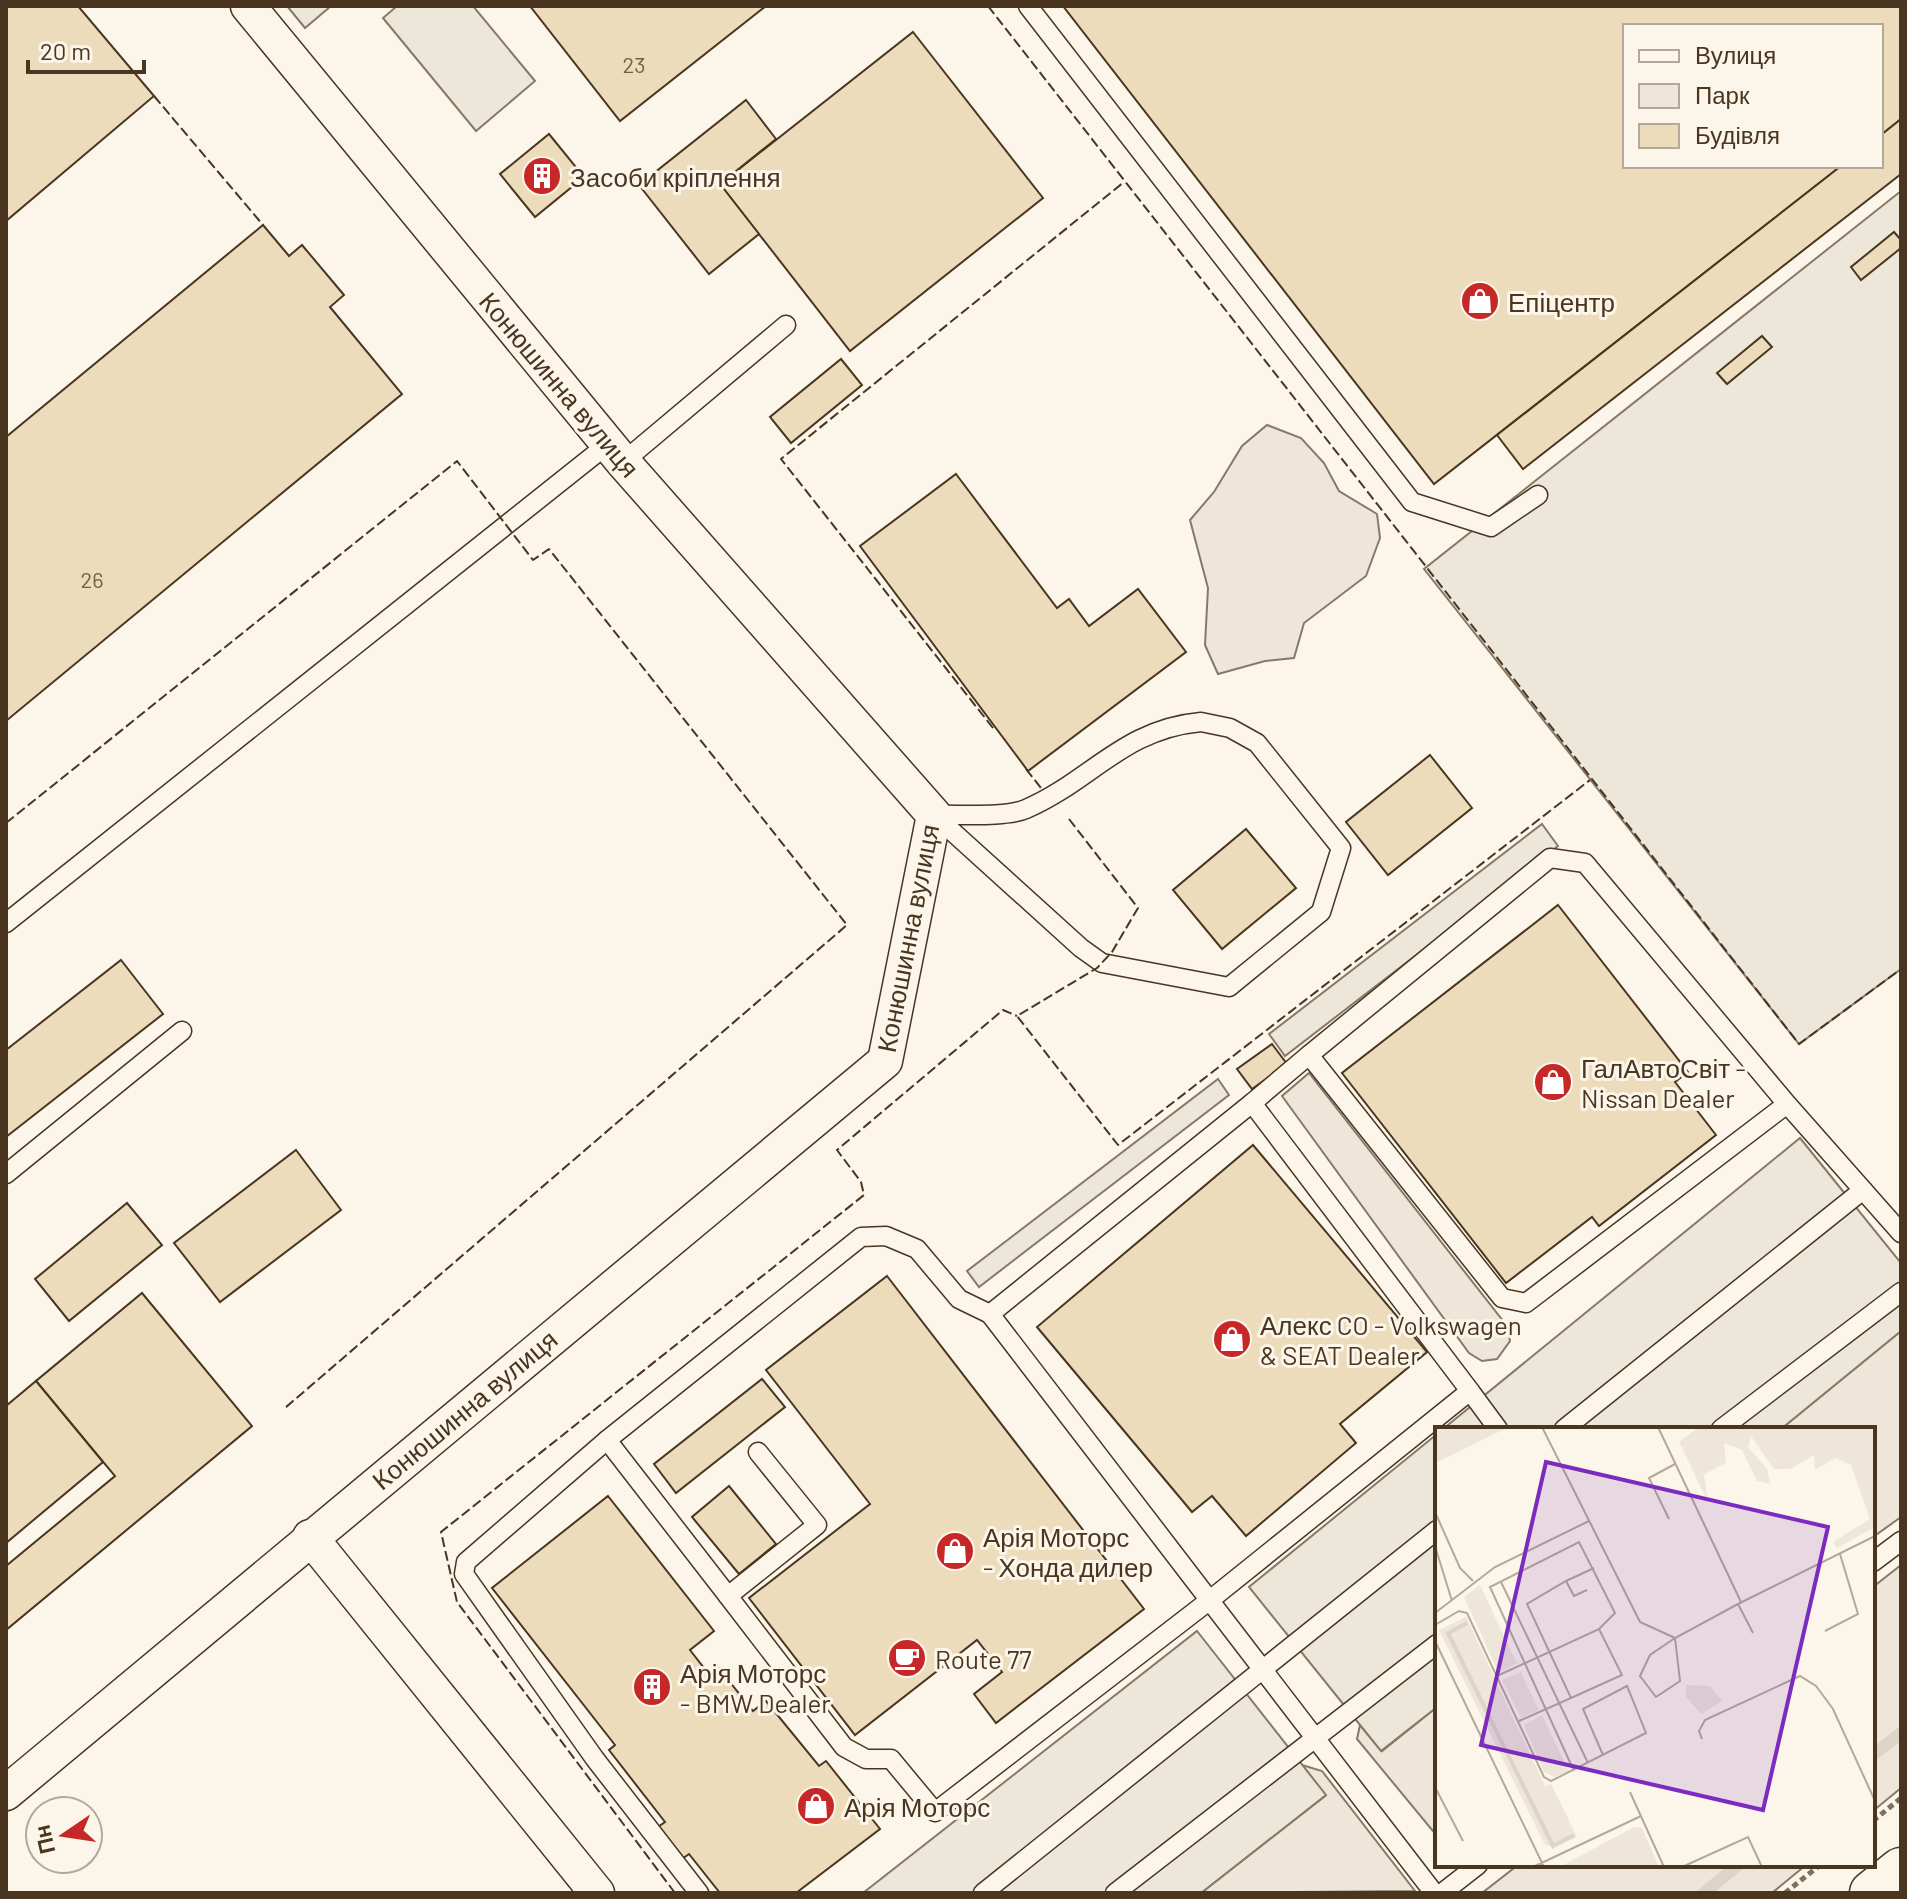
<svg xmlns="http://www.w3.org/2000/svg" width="1907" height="1899" viewBox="0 0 1907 1899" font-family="Barlow,sans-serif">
  <rect width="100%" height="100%" fill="#fbf6e9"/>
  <g fill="#ede6d9" stroke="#887966" stroke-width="2">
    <polygon points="1267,425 1301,438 1324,463 1339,491 1377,514 1380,538 1366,576 1304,623 1294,658 1265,661 1218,674 1205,645 1208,588 1190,520 1214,492 1242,446"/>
    <polygon points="1309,1073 1507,1326 1510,1341 1497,1359 1482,1361 1469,1353 1282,1096"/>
    <polygon points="1901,1331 1901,1517 1873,1537 1873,1429 1781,1429"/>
    <polygon points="1901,1565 1901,1788 1873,1811 1873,1587"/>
    <polygon points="1437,1707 1437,1836 1357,1739 1360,1725 1382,1751"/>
    <polygon points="1302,1765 1322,1771 1415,1891 1201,1893 1325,1796"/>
    <polygon points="1518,1865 1806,1865 1772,1893 1482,1893"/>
  </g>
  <g fill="#ede7d9" stroke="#887966" stroke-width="2">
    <polygon points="287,6 331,6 305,28"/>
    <polygon points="397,6 473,6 535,81 476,131 383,18"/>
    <polygon points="1901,191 1901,969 1799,1044 1424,569"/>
    <polygon points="1542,824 1558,846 1285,1056 1269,1034"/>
    <polygon points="1218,1079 1229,1095 979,1287 967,1271"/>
    <polygon points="1800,1138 1901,1263 1901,1331 1781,1429 1443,1429"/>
    <polygon points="1437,1434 1437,1707 1381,1751 1249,1587"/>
    <polygon points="1197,1631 1326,1795 1201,1893 863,1893"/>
  </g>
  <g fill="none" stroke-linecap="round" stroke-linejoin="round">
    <g stroke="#dcd4c6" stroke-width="12">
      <polyline points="1873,1755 1901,1733"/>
      <polyline points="1704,1893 1738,1865"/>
    </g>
  </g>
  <g fill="#ecdcbc" stroke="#4a3520" stroke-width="2">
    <polygon points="6,6 78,6 154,96 6,221"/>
    <polygon points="530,6 766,6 620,121"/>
    <polygon points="1063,6 1901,6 1901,119 1881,135 1881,26 1625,26 1625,166 1841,166 1434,484"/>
    <polygon points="913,32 1043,198 850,351 720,184"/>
    <polygon points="746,100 776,139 720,184 759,234 709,274 639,185"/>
    <polygon points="1901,119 1901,174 1523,469 1497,435 1841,166 1881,166 1881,135"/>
    <polygon points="549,134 584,177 535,217 500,174"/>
    <polygon points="263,225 289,256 302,245 344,295 330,307 402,394 6,721 6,437"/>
    <polygon points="1894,232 1901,240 1901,248 1861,280 1851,267"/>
    <polygon points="1762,336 1772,347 1727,384 1717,373"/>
    <polygon points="841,359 862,385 791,443 770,417"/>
    <polygon points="956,474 1057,608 1069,599 1089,626 1138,589 1186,652 1028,771 860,546"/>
    <polygon points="1430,755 1472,808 1388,875 1346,822"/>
    <polygon points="1246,829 1296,888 1222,949 1173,890"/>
    <polygon points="1558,905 1688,1072 1675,1082 1716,1135 1599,1226 1592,1217 1506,1283 1342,1073"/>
    <polygon points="121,960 163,1014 6,1137 6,1050"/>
    <polygon points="1272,1044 1287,1064 1252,1089 1237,1069"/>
    <polygon points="1253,1145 1427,1352 1340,1424 1356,1443 1246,1536 1212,1496 1192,1512 1037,1327"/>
    <polygon points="296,1150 341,1210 220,1302 174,1243"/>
    <polygon points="127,1203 162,1245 69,1321 35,1279"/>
    <polygon points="887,1276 1144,1609 996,1723 974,1694 1002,1672 977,1640 855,1735 749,1598 870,1504 766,1370"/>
    <polygon points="142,1293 252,1426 6,1630 6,1566 115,1476 36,1381"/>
    <polygon points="762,1379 785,1407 676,1493 654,1464"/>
    <polygon points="36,1381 103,1462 6,1543 6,1406"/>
    <polygon points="729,1486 776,1544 739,1574 692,1517"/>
    <polygon points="608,1496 714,1631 690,1650 708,1673 717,1666 753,1711 766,1701 819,1766 826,1761 880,1829 796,1893 720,1893 689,1854 682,1859 658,1827 665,1822 609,1750 615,1745 492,1588"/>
  </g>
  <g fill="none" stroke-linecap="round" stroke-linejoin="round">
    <defs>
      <g id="service">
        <polyline points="1028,6 1412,502 1491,527 1538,495"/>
        <polyline points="623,462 786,325"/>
        <path d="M1201,722L1230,728L1257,743L1341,848L1321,912L1229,987L1102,963L1081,948L934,815C958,814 1006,818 1026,809C1091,781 1123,729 1201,722Z"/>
        <polyline points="6,923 608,444"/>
        <polyline points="1252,1103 1309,1055"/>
        <polyline points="1787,1104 1526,1303 1502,1298 1309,1055 1550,858 1585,863 1787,1104 1901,1233"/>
        <polyline points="6,1174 182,1031"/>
        <polyline points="1564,1429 1863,1190"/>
        <polyline points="1721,1429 1901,1292"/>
        <polyline points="607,1440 728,1596"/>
        <polyline points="758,1452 817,1525 728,1596 844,1747 866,1759 891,1759 935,1812 1210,1600 1470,1391 1498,1429"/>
        <polyline points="1873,1562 1901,1541"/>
        <polyline points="699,1893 595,1759 464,1574 466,1562 607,1440 861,1237 886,1236 917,1249 959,1299 990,1314"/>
        <polyline points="983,1893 1437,1530"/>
        <polyline points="1115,1893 1437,1644"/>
        <polyline points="1434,1893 990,1314 1252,1103 1470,1391"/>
        <polyline points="1442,1893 1478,1865"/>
      </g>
      <g id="minor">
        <polyline points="310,1537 597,1893"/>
        <polyline points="6,1793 885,1061 934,815 623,462 248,6"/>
      </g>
      <polyline id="trunk" points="1872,1893 1901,1870"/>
    </defs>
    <use href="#service" stroke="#4a3520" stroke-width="21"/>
    <use href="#minor" stroke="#4a3520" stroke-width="37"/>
    <use href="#trunk" stroke="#4a3520" stroke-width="47"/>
    <g stroke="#7f6f5c" stroke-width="5" stroke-dasharray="6 4" stroke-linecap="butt">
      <polyline points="1873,1821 1901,1798"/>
      <polyline points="1785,1893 1820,1865"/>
    </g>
    <use href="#service" stroke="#fbf6e9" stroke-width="18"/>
    <use href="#minor" stroke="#fbf6e9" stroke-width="34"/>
    <use href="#trunk" stroke="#fbf6e9" stroke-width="44"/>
    <g stroke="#4a3520" stroke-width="2" stroke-dasharray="10 4" stroke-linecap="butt">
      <polyline points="988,6 1799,1044 1901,969"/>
      <polyline points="154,96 263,225"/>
      <polyline points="993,728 781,459 1124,182"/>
      <polyline points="1026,769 1041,788"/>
      <polyline points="1069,819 1138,908 1112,952 1097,968 1017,1016 1118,1145 1590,780"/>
      <polyline points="6,823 457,461 533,560 549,549 847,925 285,1408"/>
      <polyline points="675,1893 457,1602 441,1532 864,1195 861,1182 837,1150 1003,1010 1017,1016"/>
    </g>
  </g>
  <defs>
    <symbol id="building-disc" viewBox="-11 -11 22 22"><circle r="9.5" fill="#c62828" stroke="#fbf6e9"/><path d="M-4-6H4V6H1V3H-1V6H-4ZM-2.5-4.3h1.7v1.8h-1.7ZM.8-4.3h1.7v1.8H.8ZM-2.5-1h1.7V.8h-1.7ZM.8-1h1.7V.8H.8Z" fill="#fff"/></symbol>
    <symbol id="shop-disc" viewBox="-11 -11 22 22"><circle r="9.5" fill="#c62828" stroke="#fbf6e9"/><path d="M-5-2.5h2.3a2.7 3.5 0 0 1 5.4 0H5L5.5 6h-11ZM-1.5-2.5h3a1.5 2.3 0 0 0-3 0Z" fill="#fff"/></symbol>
    <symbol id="cafe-disc" viewBox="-11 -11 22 22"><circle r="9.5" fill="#c62828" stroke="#fbf6e9"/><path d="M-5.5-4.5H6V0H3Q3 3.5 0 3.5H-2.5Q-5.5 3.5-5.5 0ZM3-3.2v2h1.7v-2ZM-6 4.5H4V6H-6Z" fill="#fff"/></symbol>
  </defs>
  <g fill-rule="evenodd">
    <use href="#building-disc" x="520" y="154" width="44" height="44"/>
    <use href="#shop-disc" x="1458" y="279" width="44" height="44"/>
    <use href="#shop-disc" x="1531" y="1060" width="44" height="44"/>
    <use href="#shop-disc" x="1210" y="1317" width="44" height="44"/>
    <use href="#shop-disc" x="933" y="1529" width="44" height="44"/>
    <use href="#cafe-disc" x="885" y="1636" width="44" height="44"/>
    <use href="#building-disc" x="630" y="1665" width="44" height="44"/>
    <use href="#shop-disc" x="794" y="1784" width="44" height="44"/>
  </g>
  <g text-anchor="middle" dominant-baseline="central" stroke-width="6" stroke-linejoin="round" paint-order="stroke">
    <g font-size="22" fill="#725f47">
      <text x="634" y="64">23</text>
      <text x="92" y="579">26</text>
    </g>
    <g font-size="26" fill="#4a3520" stroke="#fbf6e9" text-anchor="start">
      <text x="570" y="176">Засоби кріплення</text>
      <text x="1508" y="301">Епіцентр</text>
      <text x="1581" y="1067">ГалАвтоСвіт -<tspan x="1581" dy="30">Nissan Dealer</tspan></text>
      <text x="1260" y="1324">Алекс CO - Volkswagen<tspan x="1260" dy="30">&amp; SEAT Dealer</tspan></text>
      <text x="983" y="1536">Арія Моторс<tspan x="983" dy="30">- Хонда дилер</tspan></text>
      <text x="935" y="1658">Route 77</text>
      <text x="680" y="1672">Арія Моторс<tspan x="680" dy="30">- BMW Dealer</tspan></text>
      <text x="844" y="1806">Арія Моторс</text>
    </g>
    <g font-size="26" fill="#4a3520" stroke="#fbf6e9">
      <text transform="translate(560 384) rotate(50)">Конюшинна вулиця</text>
      <text transform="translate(907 938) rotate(-79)">Конюшинна вулиця</text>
      <text transform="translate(464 1409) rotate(-40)">Конюшинна вулиця</text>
    </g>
  </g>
  <g transform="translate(1435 1427)">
    <rect width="440" height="440" fill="#fbf6e9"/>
    <path d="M0,0H74L0,36ZM264,0H434L440,7V100L402,121L398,115L435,92L416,38L400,31L380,43L379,28L355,42H339L316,9L313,20L332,42L335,57L322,54L307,23L289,16L291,36L269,47L273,75L244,15ZM45,158L81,235L87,233L64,246L29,170ZM31,190L110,359L116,357L142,410L120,420L110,418L4,203ZM90,243L86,246L104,283L86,291L67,253ZM251,258L275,259L287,274L266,287L251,270ZM107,288L134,344L119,350L109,345L89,298ZM199,400L207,401L224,440H125Z" fill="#ede6d9"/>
    <path fill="none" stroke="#dcd4c6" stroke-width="4" d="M32,196L13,206L118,419L139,408"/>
    <path fill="none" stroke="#b4a999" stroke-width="2" d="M107,0L205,195L240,211M223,0L306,175M0,85L25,141L38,154M234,92L214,51L240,37M0,119L17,174M131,154L159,141M66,155L153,336M303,177L318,206M0,186L60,140L154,94M0,198L24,184L32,186L109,350L116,354L211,306L192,259L148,282L168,328M390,204L423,187L405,127M240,211L245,254L221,270L205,249L215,228L240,211L303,177L440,109M0,214L109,440M62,249L164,202L187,248L136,271M84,294L136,271L92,177L131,154L139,169L152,163M267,312L264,304L270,293L365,249L381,259L398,282L440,374M139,344L55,160L144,115L180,186L164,202M0,360L28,414M195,365L229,440M98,440L206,389M247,440L313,410L327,440"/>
    <path fill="#7b2cbf" fill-opacity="0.15" stroke="#7b2cbf" stroke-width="4" d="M111,35L393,100L328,383L46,318Z"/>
    <rect width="440" height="440" fill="none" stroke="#4a3520" stroke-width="4"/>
  </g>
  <rect width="1907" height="1899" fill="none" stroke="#4a3520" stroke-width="16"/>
  <rect x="1623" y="24" width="260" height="144" fill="#fbf6e9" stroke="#b4a999" stroke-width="2"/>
  <rect x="1639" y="50" width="40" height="12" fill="#fbf6e9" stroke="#b4a999" stroke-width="2"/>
  <text x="1695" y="64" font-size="24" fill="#4a3520">Вулиця</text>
  <rect x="1639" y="84" width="40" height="24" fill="#ede6d9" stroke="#b4a999" stroke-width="2"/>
  <text x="1695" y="104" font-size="24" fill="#4a3520">Парк</text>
  <rect x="1639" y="124" width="40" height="24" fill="#ecdcbc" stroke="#b4a999" stroke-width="2"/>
  <text x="1695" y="144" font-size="24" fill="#4a3520">Будівля</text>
  <g transform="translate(64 1835) rotate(257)"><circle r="38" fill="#fbf6e9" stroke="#b4a999" stroke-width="2"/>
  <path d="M0-6L14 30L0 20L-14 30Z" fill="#c62828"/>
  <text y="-12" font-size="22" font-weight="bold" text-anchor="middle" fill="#4a3520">Пн</text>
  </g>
  <path d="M28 60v12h116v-12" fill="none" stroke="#4a3520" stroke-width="4"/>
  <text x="40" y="60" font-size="24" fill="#4a3520" stroke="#fbf6e9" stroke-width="6" paint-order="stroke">20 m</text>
</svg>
